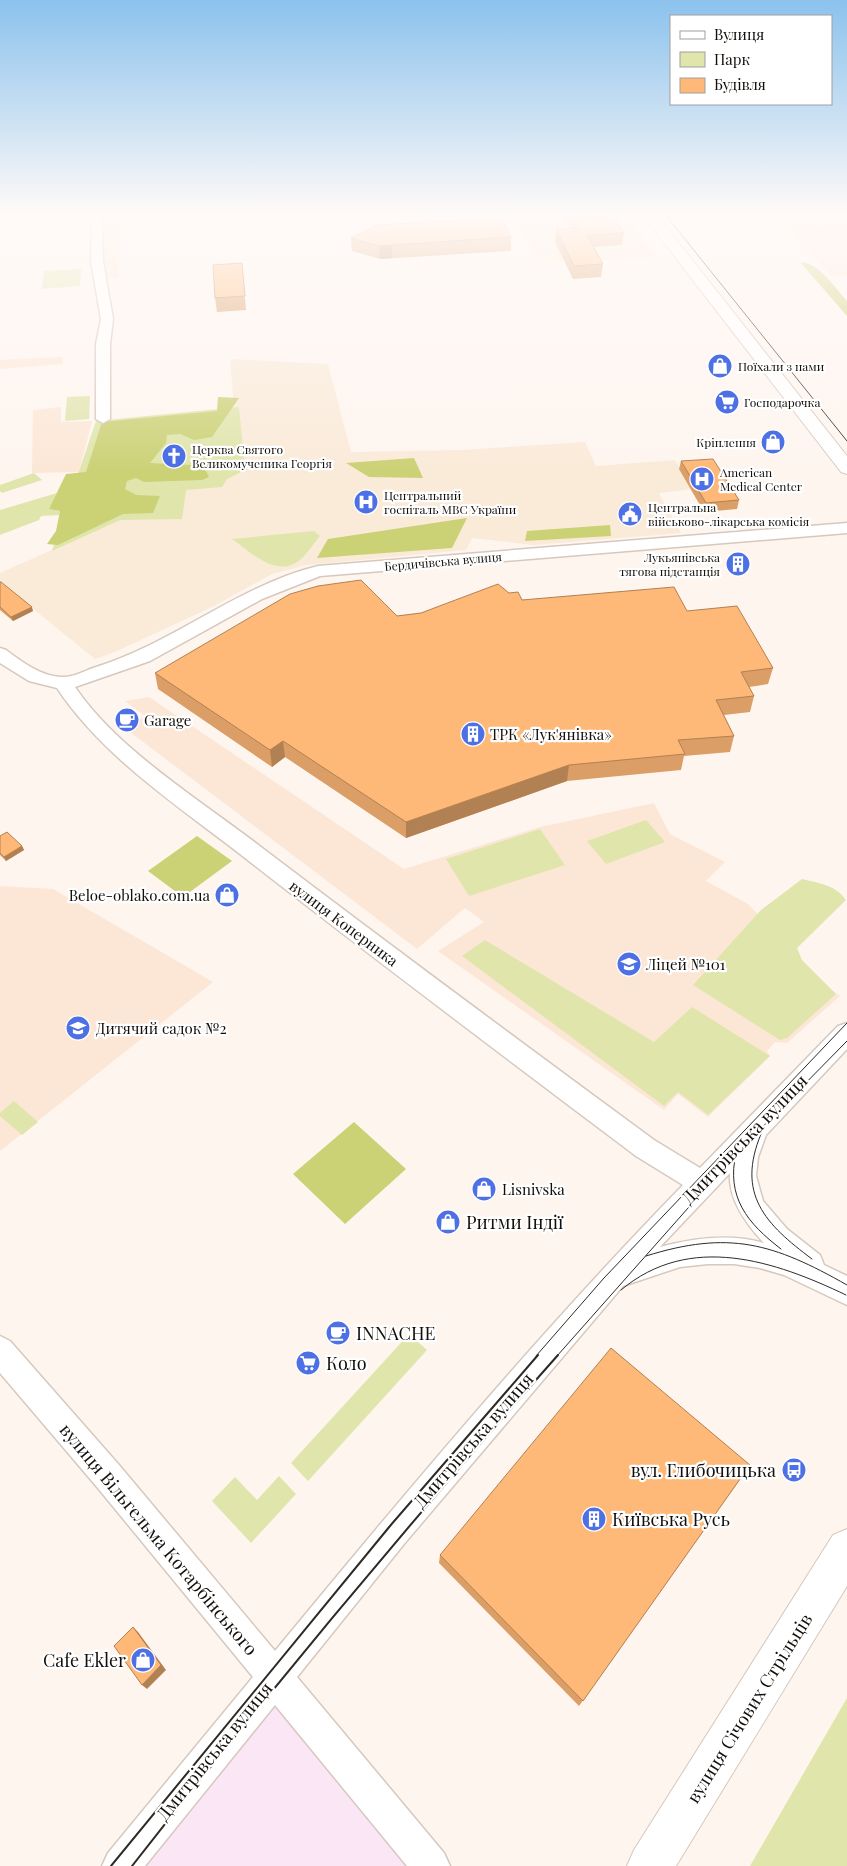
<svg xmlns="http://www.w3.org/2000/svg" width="847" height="1866" viewBox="0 0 847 1866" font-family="'Playfair Display',serif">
  <rect width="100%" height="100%" fill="#fef5ef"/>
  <polygon fill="#fbe6f5" points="276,1698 416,1866 142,1866"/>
  <g fill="#fce7d6">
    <polygon points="106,213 120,213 119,278 104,279"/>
    <polygon points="847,226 847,276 832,277 788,230"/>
    <polygon points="63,357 63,364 0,369 0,360"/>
    <polygon points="61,407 61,422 92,421 79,472 32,473 33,410"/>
    <polygon points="149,697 404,869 540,827 654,803 670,834 725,862 706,881 748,904 782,939 812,976 840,996 787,1043 775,1042 767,1051 770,1056 708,1117 678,1094 664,1110 438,951 484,922 465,908 417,949 126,729 145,716 125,701"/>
    <polygon points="0,886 53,889 213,982 0,1151"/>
  </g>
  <g fill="#faead8">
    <polygon points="420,213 624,213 656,257 539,263 517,222 426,226"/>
    <polygon points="776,213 847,213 847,226 792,229"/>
    <polygon points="230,359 328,364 351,452 463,450 585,442 596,466 675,460 692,489 659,493 681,533 533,545 472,538 466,550 307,565 272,574 214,606 115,652 95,659 0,582 0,573 52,550 79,472 202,412 234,406"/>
  </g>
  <g fill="#e0e5ac">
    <polygon points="81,269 80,286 42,289 44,271"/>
    <polygon points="90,396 89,419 65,421 67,397"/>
    <polygon points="239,407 245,470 227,479 222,487 186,490 182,519 120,520 52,551 96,421"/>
    <polygon points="34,473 42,480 2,493 0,491 0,485"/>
    <polygon points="57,493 49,509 60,511 59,515 41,516 39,520 0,535 0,510"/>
    <path d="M314,531L320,536C314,543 308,553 300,560C276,579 251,552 232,539Z"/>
    <polygon points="646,820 665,842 606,864 587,841"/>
    <polygon points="540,829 565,865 469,896 446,859"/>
    <path d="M802,879C818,883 836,885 846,900L797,948L802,960L836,994L787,1038L780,1040L693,985L761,910Z"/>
    <polygon points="485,940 654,1042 692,1007 770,1056 708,1115 678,1092 664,1106 462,956"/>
    <polygon points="14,1101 38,1122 22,1135 0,1116 0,1113"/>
    <polygon points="409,1334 427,1350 308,1481 291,1463"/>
    <polygon points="279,1476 296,1494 251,1543 212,1501 235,1477 257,1500"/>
    <polygon points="847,1698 847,1866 750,1866"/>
  </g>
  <g fill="#cbd175">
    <path d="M800,262C820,263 834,287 847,301V316Z"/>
    <polygon points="218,397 239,398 212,437 194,440 180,434 167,435 166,443 150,463 191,465 206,471 209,477 202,480 144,482 136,478 127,481 125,489 136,495 160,496 153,513 123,514 58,545 47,544 56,531 60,511 49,509 66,474 86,472 102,422 217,411"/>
    <polygon points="414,458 423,478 369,477 346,463"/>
    <polygon points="467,518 452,548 317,558 328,539"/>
    <polygon points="610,525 611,536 525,541 527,531"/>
    <polygon points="197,836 232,861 183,897 148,871"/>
    <polygon points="354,1122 406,1169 345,1224 293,1174"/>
  </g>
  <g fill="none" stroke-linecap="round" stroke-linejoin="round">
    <defs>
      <g id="street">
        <polygon points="92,213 102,213 103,261 113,319 110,344 110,419 103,423 96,419 96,344 101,319 91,261"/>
        <path d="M847,523V533L320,576L262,599L150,661L75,687C116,748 198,799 257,844C388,944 521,1042 654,1140L700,1168L838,1026L847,1023V1049L766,1135L758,1157L756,1176L763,1201L787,1229L820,1255L824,1265L847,1276V1305L784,1275L760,1268L734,1264H708L680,1267L623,1286L404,1544L297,1677L444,1853L450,1866H407L275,1705L145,1866H102L108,1853L253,1677L97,1487L0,1373V1336L10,1341L119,1465L275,1651C406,1492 539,1333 683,1185L636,1156C506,1058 377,961 249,861C183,809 104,759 57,688L29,681L0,663V648L6,650C22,662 39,675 60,677C72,678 82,672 93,668C173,644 237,586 318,566ZM730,1173C728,1200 747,1225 764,1243C730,1233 694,1238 660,1247Z"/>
      </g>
      <g id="secondary">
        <polygon points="641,213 655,213 847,456 847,474 841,472"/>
        <polygon points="847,1529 847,1586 676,1866 627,1866 634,1850 833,1535"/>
      </g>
    </defs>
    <use href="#street" stroke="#d6c8bd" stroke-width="3"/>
    <use href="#secondary" stroke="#d6c8bd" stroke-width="2"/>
    <use href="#street" fill="#fff" fill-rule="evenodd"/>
    <use href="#secondary" fill="#fff" fill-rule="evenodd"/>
    <g stroke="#2e2a25" stroke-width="1">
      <polyline points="664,213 847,441"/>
      <path d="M761,1134C736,1194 765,1224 812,1259"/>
      <path d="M736,1153C726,1197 747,1223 781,1249"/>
      <path d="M646,1256C729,1230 773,1243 847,1285"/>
      <path d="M621,1290C690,1232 775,1261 846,1295"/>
      <polyline points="536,1356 604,1278 847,1023"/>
      <polyline points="557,1356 735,1155 847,1041"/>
    </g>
    <g stroke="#2e2a25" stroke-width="2">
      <polyline points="111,1866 390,1526 538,1355"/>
      <path d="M132,1866C269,1691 411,1521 558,1355"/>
    </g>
  </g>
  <g fill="#da9e66">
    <polygon points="561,213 610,213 624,233 622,245 593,247 603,264 601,277 573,279 555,242 556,229 571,228"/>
    <polygon points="511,237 511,251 380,259 352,251 351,238"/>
    <polygon points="242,263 246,310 217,312 215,298"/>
    <polygon points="681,461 739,500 737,509 704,512 679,469"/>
    <polygon points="0,582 33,611 13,621 0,610"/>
    <polygon points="509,593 522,600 687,611 773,668 768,684 749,687 754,696 750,712 724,715 734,736 730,752 684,756 681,770 567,781 406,838 285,757 272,767 158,689 155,673 397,616 421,613"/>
    <polygon points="0,836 22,846 24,850 6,861 0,855"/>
    <polygon points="750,1465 579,1706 439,1563 440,1555"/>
  </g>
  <g fill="#b28153">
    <polygon points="392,245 392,258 380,259 379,246"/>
    <polygon points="32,607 33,611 13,621 11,617"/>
    <polygon points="283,741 285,757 272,767 270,750"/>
    <polygon points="569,765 567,781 406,838 406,822"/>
    <polygon points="22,846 24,850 6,861 4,857"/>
    <polygon points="133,1627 138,1632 166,1670 147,1689 142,1685"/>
  </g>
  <g fill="#feb877" stroke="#b28153">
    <polygon points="570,213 610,213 624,233 587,235 603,264 574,266 556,229 581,228"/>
    <polygon points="501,218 511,237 379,246 351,238 378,225"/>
    <polygon points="242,263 245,296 215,298 213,265"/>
    <polygon points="713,459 739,500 706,503 681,461"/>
    <polygon points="361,580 397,616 421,613 498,584 509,593 518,592 522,600 674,587 687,611 737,606 773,668 741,672 754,696 716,700 734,736 678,740 685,754 569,765 406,822 283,741 270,750 155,673 290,594 318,586"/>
    <polygon points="0,582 1,582 32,607 11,617 0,607"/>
    <polygon points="7,832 22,846 4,857 0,853 0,836"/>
    <polygon points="611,1348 750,1465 583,1701 440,1555"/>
    <polygon points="133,1627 161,1665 142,1685 114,1646"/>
  </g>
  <linearGradient id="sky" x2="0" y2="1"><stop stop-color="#8bc2ed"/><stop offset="0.45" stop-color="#fffaf8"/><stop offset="1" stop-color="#fffaf8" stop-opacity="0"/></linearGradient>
  <rect width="847" height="474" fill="url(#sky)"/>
  <defs>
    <symbol id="shop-disc" viewBox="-11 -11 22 22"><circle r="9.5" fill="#4d70e4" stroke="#fff"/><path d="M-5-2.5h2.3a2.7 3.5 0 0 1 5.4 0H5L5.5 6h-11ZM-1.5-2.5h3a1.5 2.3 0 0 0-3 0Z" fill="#fff"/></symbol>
    <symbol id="supermarket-disc" viewBox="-11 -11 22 22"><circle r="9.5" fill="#4d70e4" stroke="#fff"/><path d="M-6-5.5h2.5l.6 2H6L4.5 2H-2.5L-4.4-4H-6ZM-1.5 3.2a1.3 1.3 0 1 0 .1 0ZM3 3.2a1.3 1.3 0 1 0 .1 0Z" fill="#fff"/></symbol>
    <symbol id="church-disc" viewBox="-11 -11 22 22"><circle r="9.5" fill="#4d70e4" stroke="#fff"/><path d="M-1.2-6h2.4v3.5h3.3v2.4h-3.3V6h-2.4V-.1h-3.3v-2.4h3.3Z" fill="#fff"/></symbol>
    <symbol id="hospital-disc" viewBox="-11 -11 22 22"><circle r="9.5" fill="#4d70e4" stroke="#fff"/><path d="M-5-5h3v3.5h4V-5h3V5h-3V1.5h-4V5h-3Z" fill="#fff"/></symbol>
    <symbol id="civic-disc" viewBox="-11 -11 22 22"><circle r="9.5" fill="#4d70e4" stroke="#fff"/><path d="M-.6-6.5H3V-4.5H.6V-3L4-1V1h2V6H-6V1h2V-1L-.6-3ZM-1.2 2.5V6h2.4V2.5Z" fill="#fff"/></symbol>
    <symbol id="building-disc" viewBox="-11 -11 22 22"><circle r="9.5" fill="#4d70e4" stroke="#fff"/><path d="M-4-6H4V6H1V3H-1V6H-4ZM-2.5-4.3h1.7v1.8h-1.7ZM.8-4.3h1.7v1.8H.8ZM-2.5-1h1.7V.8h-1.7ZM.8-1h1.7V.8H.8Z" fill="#fff"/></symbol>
    <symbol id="cafe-disc" viewBox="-11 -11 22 22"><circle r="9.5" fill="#4d70e4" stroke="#fff"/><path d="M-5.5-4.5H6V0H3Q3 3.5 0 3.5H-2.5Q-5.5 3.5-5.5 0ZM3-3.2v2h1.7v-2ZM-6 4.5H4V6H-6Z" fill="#fff"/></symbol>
    <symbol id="school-disc" viewBox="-11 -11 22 22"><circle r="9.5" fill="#4d70e4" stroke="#fff"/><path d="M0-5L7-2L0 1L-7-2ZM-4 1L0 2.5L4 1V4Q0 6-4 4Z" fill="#fff"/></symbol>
    <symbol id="bus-disc" viewBox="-11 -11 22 22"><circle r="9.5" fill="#4d70e4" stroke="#fff"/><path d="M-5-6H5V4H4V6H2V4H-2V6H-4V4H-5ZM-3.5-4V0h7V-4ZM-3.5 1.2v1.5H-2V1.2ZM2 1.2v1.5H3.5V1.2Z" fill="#fff"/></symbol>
  </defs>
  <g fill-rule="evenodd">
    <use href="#shop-disc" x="706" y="352" width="28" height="28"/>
    <use href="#supermarket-disc" x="713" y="388" width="28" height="28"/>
    <use href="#shop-disc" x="759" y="428" width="28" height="28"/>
    <use href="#church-disc" x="160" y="442" width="28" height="28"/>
    <use href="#hospital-disc" x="688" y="465" width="28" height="28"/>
    <use href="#hospital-disc" x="352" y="488" width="28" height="28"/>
    <use href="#civic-disc" x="616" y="500" width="28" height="28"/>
    <use href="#building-disc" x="724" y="550" width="28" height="28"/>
    <use href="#cafe-disc" x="113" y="706" width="28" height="28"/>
    <use href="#building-disc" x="459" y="720" width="28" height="28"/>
    <use href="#shop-disc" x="213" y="881" width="28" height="28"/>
    <use href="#school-disc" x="615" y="950" width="28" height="28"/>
    <use href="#school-disc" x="64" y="1014" width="28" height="28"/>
    <use href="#shop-disc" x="470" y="1175" width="28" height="28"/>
    <use href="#shop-disc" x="434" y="1208" width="28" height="28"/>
    <use href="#cafe-disc" x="324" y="1319" width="28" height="28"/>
    <use href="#supermarket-disc" x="294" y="1349" width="28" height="28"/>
    <use href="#bus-disc" x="780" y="1456" width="28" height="28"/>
    <use href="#building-disc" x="580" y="1505" width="28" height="28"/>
    <use href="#shop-disc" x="129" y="1646" width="28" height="28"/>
  </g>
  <g text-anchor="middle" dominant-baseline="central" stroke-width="4.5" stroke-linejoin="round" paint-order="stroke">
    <g font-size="12" fill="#130f0b" stroke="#fff" text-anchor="start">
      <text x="738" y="366">Поїхали з нами</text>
      <text x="744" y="402">Господарочка</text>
      <text x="756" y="442" text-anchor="end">Кріплення</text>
      <text x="192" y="449">Церква Святого<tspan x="192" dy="14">Великомученика Георгія</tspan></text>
      <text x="720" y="472">American<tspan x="720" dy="14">Medical Center</tspan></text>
      <text x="384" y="495">Центральний<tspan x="384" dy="14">госпіталь МВС України</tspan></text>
      <text x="648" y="507">Центральна<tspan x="648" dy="14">військово-лікарська комісія</tspan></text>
      <text x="720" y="557" text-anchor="end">Лукьянiвська<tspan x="720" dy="14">тягова пiдстанцiя</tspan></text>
    </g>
    <g font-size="12" fill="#130f0b" stroke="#fff">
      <text transform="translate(443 561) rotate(-5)">Бердичівська вулиця</text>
    </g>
    <g font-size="15" fill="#130f0b" stroke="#fff" text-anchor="start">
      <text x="144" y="720">Garage</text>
      <text x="490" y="734">ТРК «Лук'янівка»</text>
      <text x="210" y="895" text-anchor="end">Beloe-oblako.com.ua</text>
      <text x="646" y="964">Ліцей №101</text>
      <text x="96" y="1028">Дитячий садок №2</text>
      <text x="502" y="1189">Lisnivska</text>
    </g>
    <g font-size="15" fill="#130f0b" stroke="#fff">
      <text transform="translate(344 923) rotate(37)">вулиця Коперника</text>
    </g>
    <g font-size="18" fill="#130f0b" stroke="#fff">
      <text transform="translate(744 1139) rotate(-46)">Дмитрівська вулиця</text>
      <text transform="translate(473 1440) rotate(-49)">Дмитрівська вулиця</text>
      <text transform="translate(159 1539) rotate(50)">вулиця Вільгельма Котарбінського</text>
      <text transform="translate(749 1708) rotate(-58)">вулиця Січових Стрільців</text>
      <text transform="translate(214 1751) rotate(-51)">Дмитрівська вулиця</text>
    </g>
    <g font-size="18" fill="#130f0b" stroke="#fff" text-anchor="start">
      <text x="466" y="1222">Ритми Індії</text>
      <text x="356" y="1333">INNACHE</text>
      <text x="326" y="1363">Коло</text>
      <text x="776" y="1470" text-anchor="end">вул. Глибочицька</text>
      <text x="612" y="1519">Київська Русь</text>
      <text x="126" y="1660" text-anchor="end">Cafe Ekler</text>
    </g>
  </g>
  <rect x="670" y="15" width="162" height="90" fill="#ffffff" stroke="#a19f9d"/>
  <rect x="680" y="31" width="25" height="8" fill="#ffffff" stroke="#a19f9d"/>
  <text x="714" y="40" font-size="15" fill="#130f0b">Вулиця</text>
  <rect x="680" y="52" width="25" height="15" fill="#e0e5ac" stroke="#a19f9d"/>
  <text x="714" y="65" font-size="15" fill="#130f0b">Парк</text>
  <rect x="680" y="78" width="25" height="15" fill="#feb877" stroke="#a19f9d"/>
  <text x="714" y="90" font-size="15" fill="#130f0b">Будівля</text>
</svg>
